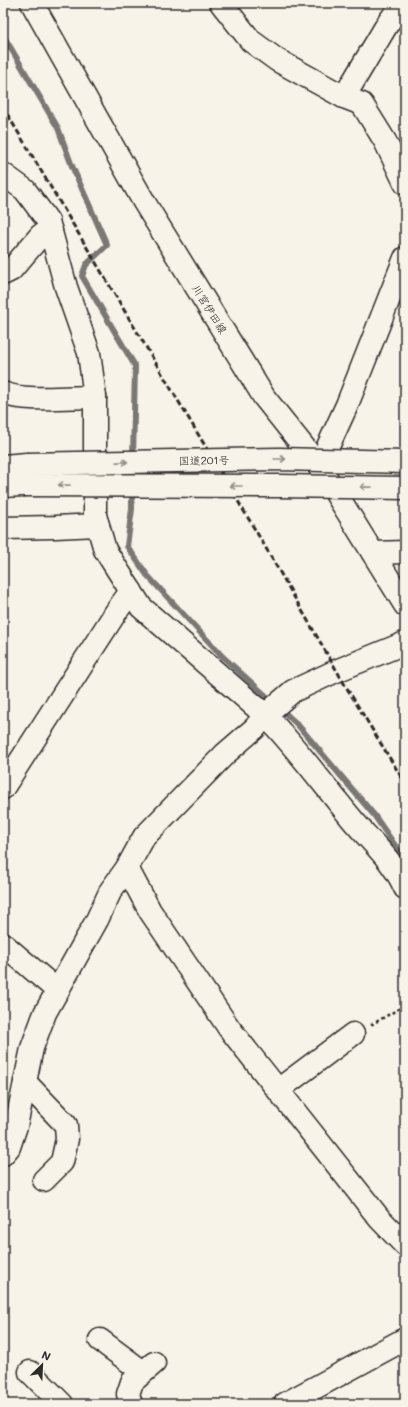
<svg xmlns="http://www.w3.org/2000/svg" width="408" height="1407" viewBox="0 0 408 1407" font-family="Mali,'Klee One',sans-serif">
  <rect width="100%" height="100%" fill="#f7f3e8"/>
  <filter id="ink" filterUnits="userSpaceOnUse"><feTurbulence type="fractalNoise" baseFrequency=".025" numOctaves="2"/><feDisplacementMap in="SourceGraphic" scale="8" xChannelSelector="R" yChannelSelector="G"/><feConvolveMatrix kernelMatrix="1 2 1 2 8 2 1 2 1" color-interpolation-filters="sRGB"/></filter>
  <g filter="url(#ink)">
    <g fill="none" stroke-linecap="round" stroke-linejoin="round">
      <g stroke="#7a7874" stroke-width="6">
        <polyline points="3,35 58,128 72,166 107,245 86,265 82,276 135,366 133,459"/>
        <polyline points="132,488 132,509 127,546 147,575 223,657 297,724 374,815 405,860"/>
      </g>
      <defs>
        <g id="minor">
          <polyline points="221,3 251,41 277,60 344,97 362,104 385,141 405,183"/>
          <polyline points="344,97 388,23 403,3"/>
          <path d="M3,174L25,190L48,221L66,287L89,353L95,397V515L105,550L141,607L265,715C296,747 323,784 351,818C370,841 393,860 405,888"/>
          <polyline points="3,274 11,270 41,235 51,231"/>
          <path d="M3,393C22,402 71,397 95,397"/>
          <polyline points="319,466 347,405 405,258"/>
          <polyline points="3,528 55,527 98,525"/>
          <polyline points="373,553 405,552"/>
          <polyline points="3,788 116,612 131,591"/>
          <polyline points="127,868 150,911 229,1028 379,1218 405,1245"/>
          <polyline points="3,944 58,991"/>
          <polyline points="25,1082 66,1125 67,1139 62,1162 44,1180"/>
          <polyline points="278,1090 353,1034"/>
          <polyline points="3,1154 9,1147 16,1126 32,1048 45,1013 97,920 111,890 127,868 144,837 225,754 255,728 265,715 293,691 336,671 405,643"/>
          <polyline points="100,1340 143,1372"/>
          <polyline points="30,1372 62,1404"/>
          <polyline points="131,1404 128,1394 132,1382 154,1363"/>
          <polyline points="285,1404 405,1339"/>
        </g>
        <polyline id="secondary" points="32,3 144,202 264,397 319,466 405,605"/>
        <g id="trunk">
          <polyline points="3,466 27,464"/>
          <polyline points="3,486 23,485"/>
        </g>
      </defs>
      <use href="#minor" stroke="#2b2b2b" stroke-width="25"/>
      <use href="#secondary" stroke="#2b2b2b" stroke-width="25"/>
      <use href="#trunk" stroke="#2b2b2b" stroke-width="25"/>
      <polyline stroke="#2b2b2b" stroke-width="2.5" stroke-dasharray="3 3" stroke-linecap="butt" points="371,1025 405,1005"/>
      <use href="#minor" stroke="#f7f3e8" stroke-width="22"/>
      <use href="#secondary" stroke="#f7f3e8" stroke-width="22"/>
      <use href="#trunk" stroke="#f7f3e8" stroke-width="22"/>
      <polyline stroke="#2b2b2b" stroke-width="3" stroke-dasharray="6 3" stroke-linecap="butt" points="3,107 263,543 345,685 405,783"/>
      <defs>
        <g id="trunk-bridge">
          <polyline points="27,464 279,459 405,462"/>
          <polyline points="23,485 280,486 405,488"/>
        </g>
      </defs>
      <use href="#trunk-bridge" stroke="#2b2b2b" stroke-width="25" stroke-linecap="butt"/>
      <use href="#trunk-bridge" stroke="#f7f3e8" stroke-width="22"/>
    </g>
    <defs><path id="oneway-shaft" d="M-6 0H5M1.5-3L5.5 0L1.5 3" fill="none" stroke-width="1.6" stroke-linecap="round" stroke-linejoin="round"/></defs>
    <g stroke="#918f8a">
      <use href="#oneway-shaft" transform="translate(280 459)"/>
      <use href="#oneway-shaft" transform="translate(122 462) rotate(-1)"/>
      <use href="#oneway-shaft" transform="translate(64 485) rotate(-179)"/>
      <use href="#oneway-shaft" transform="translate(236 486) rotate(180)"/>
      <use href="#oneway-shaft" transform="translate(366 487) rotate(-179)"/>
    </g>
  </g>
  <g text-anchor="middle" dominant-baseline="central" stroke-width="3" stroke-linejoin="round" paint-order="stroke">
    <g font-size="11" fill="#2b2b2b" stroke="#f7f3e8">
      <text transform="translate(210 309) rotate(58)">川宮伊田線</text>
      <text transform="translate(204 460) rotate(-1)">国道201号</text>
    </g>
  </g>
  <rect width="408" height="1407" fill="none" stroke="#f7f3e8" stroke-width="16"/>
  <rect x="8" y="8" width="392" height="1391" fill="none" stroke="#2b2b2b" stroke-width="1.5" filter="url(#ink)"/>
  <g transform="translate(42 1365) rotate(24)" stroke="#f7f3e8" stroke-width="3" paint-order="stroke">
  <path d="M0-3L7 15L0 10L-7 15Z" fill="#2b2b2b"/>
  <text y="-6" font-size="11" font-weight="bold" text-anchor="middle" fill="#2b2b2b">N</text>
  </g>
</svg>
